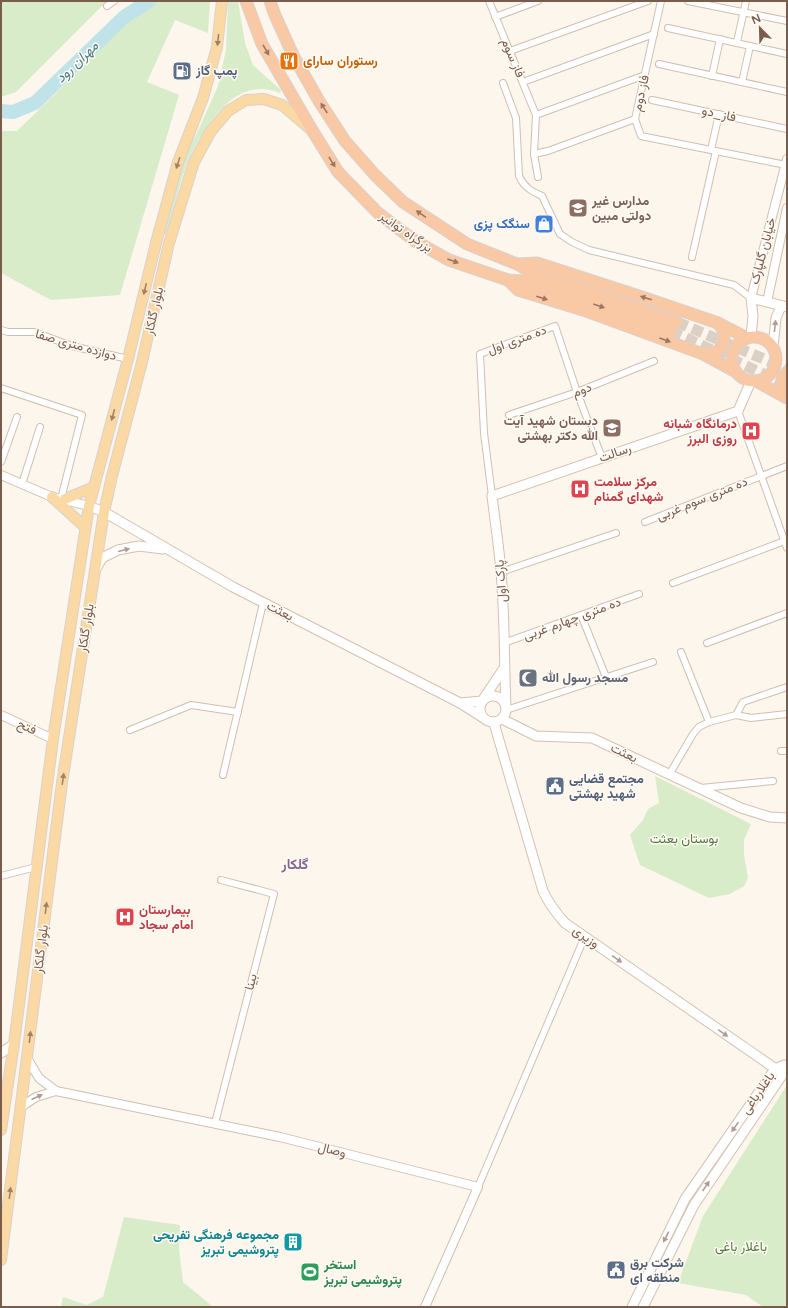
<svg xmlns="http://www.w3.org/2000/svg" width="788" height="1308" viewBox="0 0 788 1308" font-family="'Varela Round',Vazirmatn,sans-serif">
  <rect width="100%" height="100%" fill="#fdf6ec"/>
  <g fill="#d8ecc9">
    <polygon points="1,1 107,1 16,92 1,97"/>
    <polygon points="158,1 210,1 208,33 175,20 147,82 179,95 120,295 51,300 1,273 1,131 17,131 86,64 102,38"/>
    <path d="M228,1H238L245,43L253,65L281,90L280,93C245,79 221,105 204,132C198,141 192,151 188,161C179,184 174,208 168,232L166,234H163L171,198L187,150L196,135L218,86L226,50Z"/>
    <polygon points="655,776 751,824 744,840 744,855 748,878 744,886 730,894 709,898 640,865 630,835 643,820 648,809 659,803"/>
    <polygon points="787,1085 787,1307 763,1307 746,1295 678,1283 703,1216"/>
    <polygon points="124,1217 180,1225 179,1248 183,1282 213,1307 61,1307 63,1297 87,1305 103,1297"/>
  </g>
  <g fill="none" stroke-linecap="round" stroke-linejoin="round">
    <polyline stroke="#bfe3e8" stroke-width="14" points="1,111 13,112 35,103 124,17 149,1"/>
    <g stroke="#dcd0c4" stroke-width="11" stroke-dasharray="11 5.5" stroke-linecap="butt">
      <polyline points="677,322 778,365 787,371"/>
      <polyline points="671,331 774,379 787,387"/>
    </g>
    <defs>
      <g id="minor">
        <polyline points="489,1 536,115 534,154 548,151 635,119 661,1"/>
        <polyline points="688,1 787,21"/>
        <polyline points="107,6 114,1"/>
        <polyline points="495,17 538,1"/>
        <polyline points="668,28 787,54"/>
        <polyline points="737,42 746,1"/>
        <polyline points="510,51 648,1"/>
        <polyline points="659,64 787,92"/>
        <polyline points="712,76 720,39"/>
        <polyline points="523,82 654,34"/>
        <polyline points="742,82 750,46"/>
        <path d="M503,83L516,118L519,176C524,187 531,191 542,196L560,234L572,242L589,250L734,285L751,298"/>
        <polyline points="652,100 787,129"/>
        <polyline points="536,115 645,75"/>
        <polyline points="635,119 641,136 786,165"/>
        <polyline points="711,150 719,114"/>
        <polyline points="534,154 538,177"/>
        <polyline points="692,257 716,151"/>
        <polyline points="1,330 8,332 34,332 72,346 128,359"/>
        <polyline points="1,388 82,415 61,499"/>
        <polyline points="738,411 787,548"/>
        <polyline points="509,415 577,392 654,361"/>
        <polyline points="1,462 17,417"/>
        <polyline points="22,484 40,427"/>
        <polyline points="492,496 484,433 480,354 555,326 577,392 602,458"/>
        <polyline points="645,522 787,466"/>
        <polyline points="501,572 616,533"/>
        <polyline points="673,583 787,540"/>
        <polyline points="581,615 606,677"/>
        <polyline points="504,643 639,594"/>
        <polyline points="707,643 787,613"/>
        <polyline points="681,652 709,722"/>
        <polyline points="506,710 653,662"/>
        <polyline points="736,715 743,702 787,687"/>
        <polyline points="130,730 191,705 238,712"/>
        <polyline points="781,751 787,751"/>
        <polyline points="223,775 263,603"/>
        <polyline points="669,775 693,734 699,727 709,722 736,715 751,718 787,714"/>
        <polyline points="701,788 773,781"/>
        <polyline points="1,876 36,867"/>
        <polyline points="215,1123 274,894 221,880"/>
        <polyline points="478,1187 585,936"/>
      </g>
      <g id="tertiary">
        <polyline points="751,298 787,159"/>
        <polyline points="767,302 787,208"/>
        <polyline points="1,475 52,497 89,506"/>
        <polyline points="1,715 53,739"/>
        <polyline points="27,1058 39,1078 56,1091 280,1137 478,1187 425,1307"/>
        <polyline points="21,1107 36,1097 56,1091"/>
      </g>
      <g id="secondary">
        <polyline points="751,337 753,316 751,298 787,307"/>
        <polyline points="773,347 776,318 781,306"/>
        <polyline points="89,506 104,512 233,587 460,703 482,717"/>
        <polyline points="96,569 102,558 118,550 139,546 163,549"/>
        <circle cx="493" cy="709" r="13"/>
        <polyline points="460,703 482,701 504,668"/>
        <path d="M506,707C504,662 505,617 501,572C499,547 495,521 492,496L738,411L751,381"/>
        <polyline points="502,719 536,736 592,738 741,808 770,817 787,818"/>
        <path d="M494,723L543,891C549,904 556,913 565,923L783,1074"/>
        <polyline points="1,1053 14,1044"/>
        <polyline points="632,1307 685,1199 775,1069 784,1065"/>
        <polyline points="643,1307 694,1205 783,1074 783,1070"/>
      </g>
      <g id="primary">
        <polyline points="52,497 85,527"/>
        <polyline points="65,499 94,487"/>
        <polyline points="1,1130 14,1044 53,739 89,506 128,359 157,239 178,162 203,98 217,47 222,1"/>
        <polyline points="1,1260 62,783 104,512 112,476 142,362 169,243 194,162 211,131 228,111 246,100 264,99 282,105 309,128"/>
      </g>
      <g id="trunk">
        <polyline points="246,1 262,44 312,130 338,172 378,213 415,241 449,260 508,280 524,281 561,293 671,331"/>
        <polyline points="270,1 274,13 293,55 319,101 345,141 375,175 403,202 467,244 517,264 532,273 677,322"/>
        <polyline points="517,264 537,263 648,299 718,323 747,338"/>
        <polyline points="508,280 518,290 583,310 703,354 736,372"/>
        <circle cx="754" cy="359" r="22"/>
        <polyline points="703,354 712,354 720,349 724,340 724,332 718,323"/>
        <polyline points="756,381 787,398"/>
        <path d="M785,397C780,388 779,380 787,372"/>
      </g>
    </defs>
    <use href="#minor" stroke="#d1beb0" stroke-width="8"/>
    <use href="#tertiary" stroke="#d1beb0" stroke-width="10"/>
    <use href="#secondary" stroke="#d6c0b0" stroke-width="11"/>
    <use href="#primary" stroke="#dad1cd" stroke-width="12"/>
    <use href="#trunk" stroke="#dad1cd" stroke-width="13"/>
    <use href="#minor" stroke="#fff" stroke-width="6"/>
    <use href="#tertiary" stroke="#fff" stroke-width="8"/>
    <use href="#secondary" stroke="#fff" stroke-width="9"/>
    <use href="#primary" stroke="#fbd9a5" stroke-width="10"/>
    <use href="#trunk" stroke="#f9c8a4" stroke-width="11"/>
  </g>
  <defs><path id="oneway-solid" d="M-6-.8H1V-3.2L6.5 0L1 3.2V.8H-6Z"/></defs>
  <g fill="#a18267">
    <use href="#oneway-solid" transform="translate(218 40) rotate(96)"/>
    <use href="#oneway-solid" transform="translate(178 163) rotate(108)"/>
    <use href="#oneway-solid" transform="translate(145 289) rotate(103)"/>
    <use href="#oneway-solid" transform="translate(113 415) rotate(105)"/>
    <use href="#oneway-solid" transform="translate(63 779) rotate(-82)"/>
    <use href="#oneway-solid" transform="translate(46 908) rotate(-83)"/>
    <use href="#oneway-solid" transform="translate(30 1037) rotate(-83)"/>
    <use href="#oneway-solid" transform="translate(10 1193) rotate(-83)"/>
  </g>
  <g fill="#9a7763">
    <use href="#oneway-solid" transform="translate(266 50) rotate(60)"/>
    <use href="#oneway-solid" transform="translate(324 108) rotate(-123)"/>
    <use href="#oneway-solid" transform="translate(332 162) rotate(58)"/>
    <use href="#oneway-solid" transform="translate(421 214) rotate(-146)"/>
    <use href="#oneway-solid" transform="translate(453 261) rotate(20)"/>
    <use href="#oneway-solid" transform="translate(542 298) rotate(18)"/>
    <use href="#oneway-solid" transform="translate(646 298) rotate(-162)"/>
    <use href="#oneway-solid" transform="translate(599 306) rotate(19)"/>
    <use href="#oneway-solid" transform="translate(665 340) rotate(20)"/>
  </g>
  <g fill="#af9d94">
    <use href="#oneway-solid" transform="translate(775 326) rotate(-84)"/>
    <use href="#oneway-solid" transform="translate(124 550) rotate(-14)"/>
    <use href="#oneway-solid" transform="translate(617 959) rotate(35)"/>
    <use href="#oneway-solid" transform="translate(723 1033) rotate(35)"/>
    <use href="#oneway-solid" transform="translate(37 1097) rotate(-24)"/>
    <use href="#oneway-solid" transform="translate(735 1127) rotate(125)"/>
    <use href="#oneway-solid" transform="translate(706 1186) rotate(-56)"/>
    <use href="#oneway-solid" transform="translate(666 1237) rotate(117)"/>
  </g>
  <defs>
    <symbol id="restaurant-square" viewBox="-11 -11 22 22"><rect x="-9" y="-9" width="18" height="18" rx="4" fill="#e8710a" stroke="#fffaf3"/><path d="M-5-6h1v4h1v-4h1v4h1v-4h1v5L-1.5 .5V6h-2V.5L-5-1ZM5-6V6H3V1.5H1.5Q1.5-4 5-6Z" fill="#fff"/></symbol>
    <symbol id="fuel-square" viewBox="-11 -11 22 22"><rect x="-9" y="-9" width="18" height="18" rx="4" fill="#5c6f8a" stroke="#fffaf3"/><path d="M-5.5-6h7V0h2V4h1.3V-2.5L3-4.5l.8-.8L6-3V5H2.5V1h-1V6h-7ZM-4.2-4.7v3.2H.2V-4.7Z" fill="#fff"/></symbol>
    <symbol id="school-square" viewBox="-11 -11 22 22"><rect x="-9" y="-9" width="18" height="18" rx="4" fill="#8d6e63" stroke="#fffaf3"/><path d="M0-5L7-2L0 1L-7-2ZM-4 1L0 2.5L4 1V4Q0 6-4 4Z" fill="#fff"/></symbol>
    <symbol id="shop-square" viewBox="-11 -11 22 22"><rect x="-9" y="-9" width="18" height="18" rx="4" fill="#3f7fe0" stroke="#fffaf3"/><path d="M-5-2.5h2.3a2.7 3.5 0 0 1 5.4 0H5L5.5 6h-11ZM-1.5-2.5h3a1.5 2.3 0 0 0-3 0Z" fill="#fff"/></symbol>
    <symbol id="hospital-square" viewBox="-11 -11 22 22"><rect x="-9" y="-9" width="18" height="18" rx="4" fill="#e0444e" stroke="#fffaf3"/><path d="M-5-5h3v3.5h4V-5h3V5h-3V1.5h-4V5h-3Z" fill="#fff"/></symbol>
    <symbol id="mosque-square" viewBox="-11 -11 22 22"><rect x="-9" y="-9" width="18" height="18" rx="4" fill="#6b7280" stroke="#fffaf3"/><path d="M3.5-4.9A6 6 0 1 0 3.5 4.9A5 5 0 1 1 3.5-4.9Z" fill="#fff"/></symbol>
    <symbol id="civic-square" viewBox="-11 -11 22 22"><rect x="-9" y="-9" width="18" height="18" rx="4" fill="#5c6f8a" stroke="#fffaf3"/><path d="M-.6-6.5H3V-4.5H.6V-3L4-1V1h2V6H-6V1h2V-1L-.6-3ZM-1.2 2.5V6h2.4V2.5Z" fill="#fff"/></symbol>
    <symbol id="building-square" viewBox="-11 -11 22 22"><rect x="-9" y="-9" width="18" height="18" rx="4" fill="#0f9aa8" stroke="#fffaf3"/><path d="M-4-6H4V6H1V3H-1V6H-4ZM-2.5-4.3h1.7v1.8h-1.7ZM.8-4.3h1.7v1.8H.8ZM-2.5-1h1.7V.8h-1.7ZM.8-1h1.7V.8H.8Z" fill="#fff"/></symbol>
    <symbol id="stadium-square" viewBox="-11 -11 22 22"><rect x="-9" y="-9" width="18" height="18" rx="4" fill="#2e9e5b" stroke="#fffaf3"/><path d="M0-5a6.5 5 0 1 0 0 10a6.5 5 0 1 0 0-10ZM-3.5-1.8h7v3.6h-7Z" fill="#fff"/></symbol>
  </defs>
  <g fill-rule="evenodd">
    <use href="#restaurant-square" x="278" y="50" width="22" height="22"/>
    <use href="#fuel-square" x="171" y="60" width="22" height="22"/>
    <use href="#school-square" x="567" y="197" width="22" height="22"/>
    <use href="#shop-square" x="533" y="213" width="22" height="22"/>
    <use href="#school-square" x="601" y="417" width="22" height="22"/>
    <use href="#hospital-square" x="740" y="420" width="22" height="22"/>
    <use href="#hospital-square" x="569" y="478" width="22" height="22"/>
    <use href="#mosque-square" x="517" y="667" width="22" height="22"/>
    <use href="#civic-square" x="544" y="775" width="22" height="22"/>
    <use href="#hospital-square" x="114" y="906" width="22" height="22"/>
    <use href="#building-square" x="282" y="1231" width="22" height="22"/>
    <use href="#civic-square" x="605" y="1259" width="22" height="22"/>
    <use href="#stadium-square" x="299" y="1261" width="22" height="22"/>
  </g>
  <g text-anchor="middle" dominant-baseline="central" stroke-width="3" stroke-linejoin="round" paint-order="stroke">
    <g font-size="13" fill="#7a5c4d" stroke="#fffaf3">
      <text transform="translate(513 58) rotate(67)">فاز سوم</text>
      <text transform="translate(641 93) rotate(-77)">فاز دوم</text>
      <text transform="translate(719 114) rotate(12)">فاز_دو</text>
      <text transform="translate(406 232) rotate(35)">بزرگراه توانیر</text>
      <text transform="translate(763 251) rotate(-75)">خیابان گلپارک</text>
      <text transform="translate(154 311) rotate(-77)">بلوار گلکار</text>
      <text transform="translate(517 340) rotate(-20)">ده متری اول</text>
      <text transform="translate(76 345) rotate(16)">دوازده متری صفا</text>
      <text transform="translate(582 390) rotate(-21)">دوم</text>
      <text transform="translate(615 453) rotate(-19)">رسالت</text>
      <text transform="translate(702 499) rotate(-22)">ده متری سوم غربی</text>
      <text transform="translate(501 581) rotate(-94)">پارک اول</text>
      <text transform="translate(280 611) rotate(27)">بعثت</text>
      <text transform="translate(572 619) rotate(-20)">ده متری چهارم غربی</text>
      <text transform="translate(86 628) rotate(-81)">بلوار گلکار</text>
      <text transform="translate(27 727) rotate(25)">فتح</text>
      <text transform="translate(624 753) rotate(26)">بعثت</text>
      <text transform="translate(586 937) rotate(35)">وزیری</text>
      <text transform="translate(41 949) rotate(-83)">بلوار گلکار</text>
      <text transform="translate(251 982) rotate(-75)">بینا</text>
      <text transform="translate(758 1093) rotate(-55)">باغلارباغی</text>
      <text transform="translate(332 1150) rotate(14)">وصال</text>
    </g>
    <g font-size="13" font-weight="bold" fill="#c56008" stroke="#fffaf3" text-anchor="start">
      <text x="303" y="61">رستوران ساراى</text>
    </g>
    <g font-size="13" font-weight="bold" fill="#4e5e75" stroke="#fffaf3" text-anchor="start">
      <text x="196" y="71">پمپ گاز</text>
      <text x="569" y="779">مجتمع قضایی<tspan x="569" dy="15">شهید بهشتی</tspan></text>
      <text x="630" y="1263">شرکت برق<tspan x="630" dy="15">منطقه ای</tspan></text>
    </g>
    <g font-size="13" font-weight="bold" fill="#785e54" stroke="#fffaf3" text-anchor="start">
      <text x="592" y="201">مدارس غیر<tspan x="592" dy="15">دولتی مبین</tspan></text>
      <text x="598" y="421" text-anchor="end">دبستان شهید آیت<tspan x="598" dy="15">الله دکتر بهشتی</tspan></text>
    </g>
    <g font-size="13" font-weight="bold" fill="#366cbe" stroke="#fffaf3" text-anchor="end">
      <text x="530" y="224">سنگک پزی</text>
    </g>
    <g font-size="13" font-weight="bold" fill="#be3a42" stroke="#fffaf3" text-anchor="start">
      <text x="737" y="424" text-anchor="end">درمانگاه شبانه<tspan x="737" dy="15">روزی البرز</tspan></text>
      <text x="594" y="482">مرکز سلامت<tspan x="594" dy="15">شهدای گمنام</tspan></text>
      <text x="139" y="910">بیمارستان<tspan x="139" dy="15">امام سجاد</tspan></text>
    </g>
    <g font-size="13" font-weight="bold" fill="#5b616d" stroke="#fffaf3" text-anchor="start">
      <text x="542" y="678">مسجد رسول الله</text>
    </g>
    <g font-size="13" fill="#537a41" stroke="#fffaf3">
      <text x="684" y="839">بوستان بعثت</text>
      <text x="741" y="1247">باغلار باغی</text>
    </g>
    <g font-size="13" font-weight="bold" fill="#0d838f" stroke="#fffaf3" text-anchor="end">
      <text x="279" y="1235">مجموعه فرهنگی تفریحی<tspan x="279" dy="15">پتروشیمی تبریز</tspan></text>
    </g>
    <g font-size="13" font-weight="bold" fill="#27864d" stroke="#fffaf3" text-anchor="start">
      <text x="324" y="1265">استخر<tspan x="324" dy="15">پتروشیمی تبریز</tspan></text>
    </g>
    <g font-size="14" font-style="italic" fill="#437c86" stroke="#fffaf3">
      <text transform="translate(77 62) rotate(-44)">مهران رود</text>
    </g>
    <g font-size="14" font-weight="bold" fill="#846695" stroke="#fffaf3">
      <text x="295" y="864">گلکار</text>
    </g>
  </g>
  <rect width="788" height="1308" fill="none" stroke="#7a5c4d" stroke-width="4"/>
  <g transform="translate(760 28) rotate(337)" stroke="#fffaf3" stroke-width="3" paint-order="stroke">
  <path d="M0-3L7 15L0 10L-7 15Z" fill="#7a5c4d"/>
  <text y="-6" font-size="11" font-weight="bold" text-anchor="middle" fill="#7a5c4d">N</text>
  </g>
</svg>
